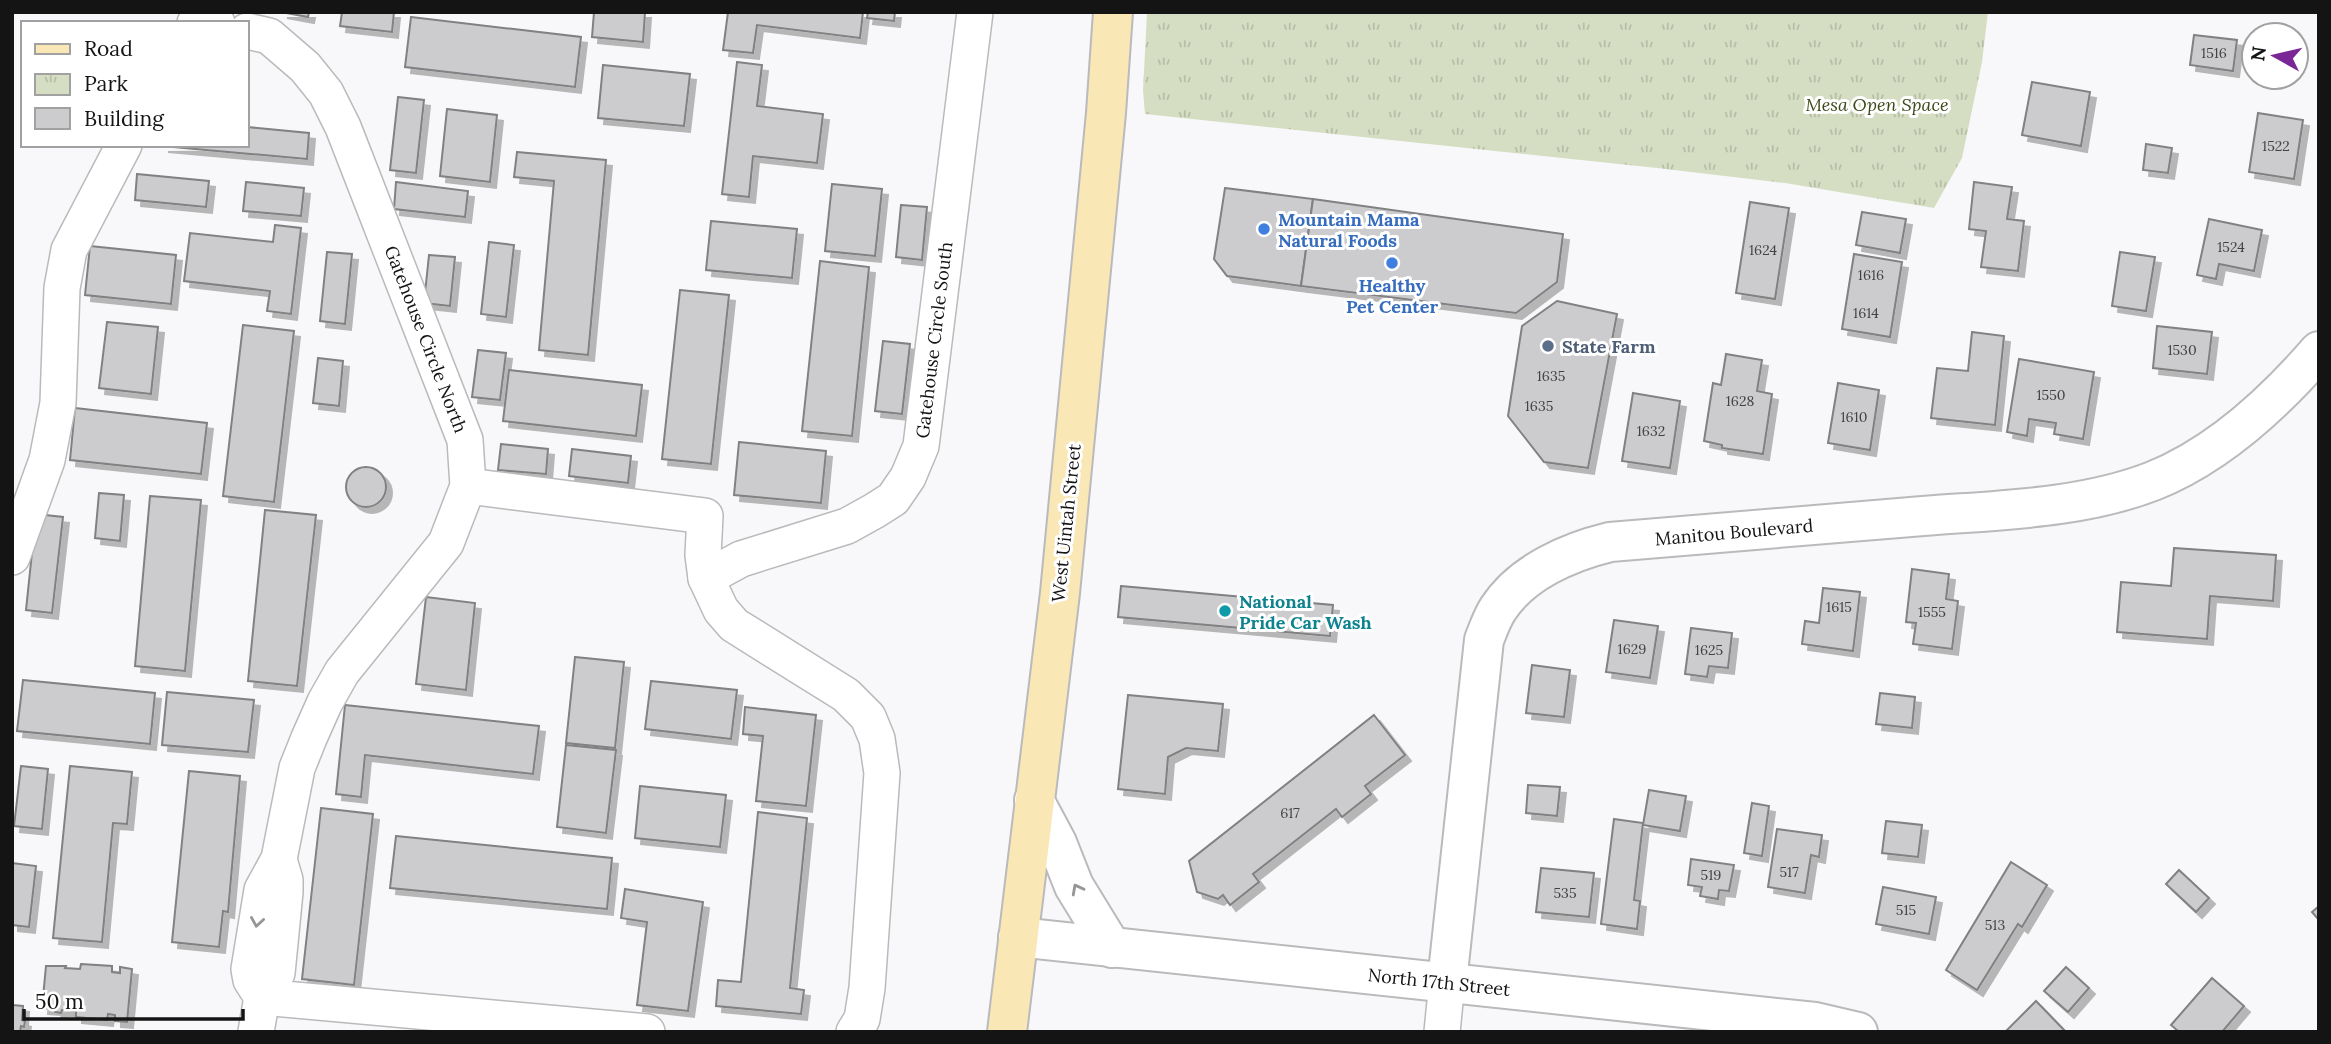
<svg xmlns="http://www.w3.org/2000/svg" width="2331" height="1044" viewBox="0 0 2331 1044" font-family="Lora,serif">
  <defs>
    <pattern id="park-tufts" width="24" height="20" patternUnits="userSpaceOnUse" patternTransform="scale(1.75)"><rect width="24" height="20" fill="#d5dec3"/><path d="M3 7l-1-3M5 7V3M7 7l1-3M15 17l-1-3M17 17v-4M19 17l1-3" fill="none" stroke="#b6bea7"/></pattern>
    <filter id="shadow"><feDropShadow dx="6" dy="6" stdDeviation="0" flood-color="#0004"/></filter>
  </defs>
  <rect width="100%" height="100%" fill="#f8f8fa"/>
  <polygon fill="url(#park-tufts)" points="1147,12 1988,12 1982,62 1962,158 1934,208 1785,183 1657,168 1145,114 1143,91"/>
  <g fill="#ccccce" stroke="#818183" stroke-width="2" filter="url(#shadow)">
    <polygon points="281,12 309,12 308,17"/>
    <polygon points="342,12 394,12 392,32 340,26"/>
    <polygon points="594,12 645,12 643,42 592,37"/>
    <polygon points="728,12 863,12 860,38 757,25 753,53 723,50"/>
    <polygon points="868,12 895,12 894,21 867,18"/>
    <polygon points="411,17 581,37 575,87 405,67"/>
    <polygon points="2194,35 2237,40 2233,71 2190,65"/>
    <polygon points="737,62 762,65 757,106 823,114 817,163 753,156 749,197 722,194"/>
    <polygon points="603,65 690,74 684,126 598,118"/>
    <polygon points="2032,82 2090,92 2081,146 2022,135"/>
    <polygon points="398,97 424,100 416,173 390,170"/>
    <polygon points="447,109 497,115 490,182 440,176"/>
    <polygon points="2258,113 2303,120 2294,179 2249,172"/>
    <polygon points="247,127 309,133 307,159 162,146 247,145"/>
    <polygon points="2146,144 2172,148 2168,173 2143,170"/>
    <polygon points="517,152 606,160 588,355 539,350 554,181 514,177"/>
    <polygon points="137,174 209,181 206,207 135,200"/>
    <polygon points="246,182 304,188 301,216 243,211"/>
    <polygon points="396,182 468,191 465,217 394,209"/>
    <polygon points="1974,182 2012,187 2007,219 2024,221 2018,271 1981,267 1986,231 1969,229"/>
    <polygon points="832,184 882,189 875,256 825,251"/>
    <polygon points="1225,188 1313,199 1301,286 1227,276 1214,259"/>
    <polygon points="1313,199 1563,234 1557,282 1516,313 1301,286"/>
    <polygon points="1750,202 1789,208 1775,299 1736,293"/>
    <polygon points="901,205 927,207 922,260 896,257"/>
    <polygon points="1862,212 1906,219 1900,253 1856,245"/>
    <polygon points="2209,219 2262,230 2254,271 2219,264 2216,279 2197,275"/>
    <polygon points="711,221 797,229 792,278 706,270"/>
    <polygon points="275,225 301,228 291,314 267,311 270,291 184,281 190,233 273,242"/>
    <polygon points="489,242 514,245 506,317 481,314"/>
    <polygon points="90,246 176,255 171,304 85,295"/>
    <polygon points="327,252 352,254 345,324 320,321"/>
    <polygon points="2120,252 2155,257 2146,311 2112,306"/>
    <polygon points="1854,254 1902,262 1890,337 1842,329"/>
    <polygon points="429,255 455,257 450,306 424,303"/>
    <polygon points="820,261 869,267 852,436 802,431"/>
    <polygon points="680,290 729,295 711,464 662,459"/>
    <polygon points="1557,301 1617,314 1588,468 1544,462 1508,416 1522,326"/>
    <polygon points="107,322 158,327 151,394 99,388"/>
    <polygon points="243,325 294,331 274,502 223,496"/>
    <polygon points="2157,326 2212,332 2207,374 2153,368"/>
    <polygon points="1972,332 2004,336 1995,425 1931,418 1937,368 1968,371"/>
    <polygon points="883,341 910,344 902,414 875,411"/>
    <polygon points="478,350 506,353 500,400 472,397"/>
    <polygon points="1726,354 1762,360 1757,391 1772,394 1763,454 1722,448 1722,445 1704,441 1713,383 1721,385"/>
    <polygon points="318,358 343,361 339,406 313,403"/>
    <polygon points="2019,359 2094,372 2083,439 2054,434 2056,423 2029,419 2027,436 2007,432"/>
    <polygon points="509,370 642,385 636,436 503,421"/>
    <polygon points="1838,383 1879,390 1870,450 1828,443"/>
    <polygon points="1633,393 1680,401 1670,468 1622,461"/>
    <polygon points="75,408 207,423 201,474 70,460"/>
    <polygon points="739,442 826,451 821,503 734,495"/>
    <polygon points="501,444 548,449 546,474 498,470"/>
    <polygon points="572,449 631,456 628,483 569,476"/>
    <circle cx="366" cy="487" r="20"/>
    <polygon points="99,493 124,495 120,541 95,538"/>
    <polygon points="150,496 201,500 185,671 135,666"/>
    <polygon points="265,510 316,515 297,686 248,681"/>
    <polygon points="36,514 63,517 52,613 26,610"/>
    <polygon points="2174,548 2276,555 2273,601 2210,596 2207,639 2117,632 2121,582 2171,586"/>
    <polygon points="1912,569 1949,574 1946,599 1958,601 1952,649 1913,644 1916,623 1906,622"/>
    <polygon points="1121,586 1333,605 1330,636 1118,617"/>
    <polygon points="1823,588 1860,592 1853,651 1802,644 1805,621 1819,623"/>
    <polygon points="426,597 475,603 466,690 416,684"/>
    <polygon points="1614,620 1658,626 1650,678 1606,672"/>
    <polygon points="1691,628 1732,633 1728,668 1709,666 1707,677 1685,674"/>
    <polygon points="575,657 624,662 615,748 566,743"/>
    <polygon points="1532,665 1570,670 1564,717 1526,713"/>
    <polygon points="23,680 155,693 150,744 17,731"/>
    <polygon points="651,681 737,690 731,739 645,729"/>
    <polygon points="167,692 254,700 248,752 162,745"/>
    <polygon points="1880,693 1915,697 1912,728 1876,724"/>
    <polygon points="1128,695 1223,704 1218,751 1186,748 1168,757 1165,794 1118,789"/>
    <polygon points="345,705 539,726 533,774 365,755 361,797 336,794"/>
    <polygon points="745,707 816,715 806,806 756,801 763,736 743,734"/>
    <polygon points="1374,715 1405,755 1365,786 1371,794 1342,817 1336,809 1253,874 1259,882 1230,905 1223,895 1218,899 1197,892 1189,861"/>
    <polygon points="566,745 616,750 606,833 557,827"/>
    <polygon points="21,766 48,769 42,829 14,826"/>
    <polygon points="70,766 132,772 127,824 113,823 102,942 53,938"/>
    <polygon points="189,771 240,776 228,912 223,911 219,947 172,942"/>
    <polygon points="1528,785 1560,787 1557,816 1526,813"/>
    <polygon points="640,786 726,795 720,847 635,838"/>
    <polygon points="1649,790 1686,796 1680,831 1643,825"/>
    <polygon points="1752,803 1769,806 1762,856 1744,853"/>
    <polygon points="321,808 373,814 354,985 302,979"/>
    <polygon points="758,812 807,818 790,988 804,990 801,1014 716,1006 718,980 741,982"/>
    <polygon points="1614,819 1643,823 1634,900 1640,901 1637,929 1601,924"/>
    <polygon points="1886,821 1922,825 1918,857 1882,853"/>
    <polygon points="1777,829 1822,835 1819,857 1811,855 1805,893 1768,887"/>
    <polygon points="396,836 612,858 607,909 390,888"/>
    <polygon points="1691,859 1734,865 1729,891 1719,890 1718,899 1700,896 1702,887 1688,885"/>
    <polygon points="2011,862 2047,885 2022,927 2018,924 1977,990 1946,970"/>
    <polygon points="12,863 36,866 29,927 12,925"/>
    <polygon points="1541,868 1594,873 1589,917 1536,912"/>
    <polygon points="2179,870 2209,898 2196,912 2166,884"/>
    <polygon points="1883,887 1936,897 1929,934 1876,924"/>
    <polygon points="625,889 703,902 688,1011 637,1005 647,922 621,918"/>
    <polygon points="2319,906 2319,920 2312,912"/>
    <polygon points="81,964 112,966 112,972 120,973 120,967 132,969 127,1022 115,1021 115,1015 108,1014 107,1020 76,1017 76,1011 62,1010 61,1013 55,1012 56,1009 42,1008 46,966 66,966 65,968 80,969"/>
    <polygon points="2066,967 2089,988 2068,1012 2044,991"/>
    <polygon points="2212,978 2244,1006 2222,1032 2179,1032 2171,1025"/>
    <polygon points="2036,1001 2066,1032 2006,1031"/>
    <polygon points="12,1005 23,1006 22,1020 25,1021 24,1027 21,1026 20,1032 12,1032"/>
  </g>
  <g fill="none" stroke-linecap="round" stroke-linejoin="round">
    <defs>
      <g id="minor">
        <polyline points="195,23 198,18 217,23"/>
        <polyline points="247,31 269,36 305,67 326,93 343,127 465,440 468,486 446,543 342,672 325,702 309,738 297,768 279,859 262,890 249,969 251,980 262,997"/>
        <polyline points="468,486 705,516 703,555 706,578"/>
        <polyline points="12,557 47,460 58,403 62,288 69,250 124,145"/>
        <polyline points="262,997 647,1032"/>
        <polyline points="256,1032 262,997 277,973 285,892 285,880 280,863"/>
        <polyline points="854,1032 862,1019 867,988 882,773 877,739 868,717 846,695 734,625 721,610 706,578 741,559 847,526 874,511 893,499 908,477 921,446 975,12"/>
        <polyline points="1442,1032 1447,982"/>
      </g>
      <g id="tertiary">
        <polyline points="1034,800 1057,843 1074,886 1112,948"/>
        <polyline points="1018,937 1815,1022 1858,1032"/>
        <path d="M1447,982L1484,640C1488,630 1492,618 1498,609C1522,572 1569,552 1610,542C1714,533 1819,525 1923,516C1999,510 2081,509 2153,481C2218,455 2274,403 2319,351"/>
      </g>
      <polyline id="secondary" points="1007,1032 1060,593 1106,113 1113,12"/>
    </defs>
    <use href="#minor" stroke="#bababc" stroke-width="38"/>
    <use href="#tertiary" stroke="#bababc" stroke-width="42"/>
    <use href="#secondary" stroke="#bababc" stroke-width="42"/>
    <use href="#minor" stroke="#fff" stroke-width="35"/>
    <use href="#tertiary" stroke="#fff" stroke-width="38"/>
    <use href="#secondary" stroke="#fae7b6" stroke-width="38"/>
  </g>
  <defs><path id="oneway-chevron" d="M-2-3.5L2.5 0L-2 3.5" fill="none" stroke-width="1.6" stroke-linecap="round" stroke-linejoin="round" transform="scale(1.75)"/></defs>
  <g stroke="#959596">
    <use href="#oneway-chevron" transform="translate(1077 889) rotate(-118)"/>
    <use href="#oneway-chevron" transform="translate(257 922) rotate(99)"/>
  </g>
  <g fill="#3f7fe0" stroke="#fff" stroke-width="2.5">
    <circle cx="1264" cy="229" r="7"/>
    <circle cx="1392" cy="263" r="7"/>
  </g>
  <circle fill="#5c6f8a" stroke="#fff" stroke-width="2.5" cx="1548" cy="346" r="7"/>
  <circle fill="#0f9aa8" stroke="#fff" stroke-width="2.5" cx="1225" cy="611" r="7"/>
  <g text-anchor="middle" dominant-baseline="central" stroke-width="6" stroke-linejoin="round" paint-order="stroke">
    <g font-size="14" fill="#424243">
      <text x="2214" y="53">1516</text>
      <text x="2276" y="146">1522</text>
      <text x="2231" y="247">1524</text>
      <text x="1763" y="250">1624</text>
      <text x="1871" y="275">1616</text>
      <text x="1866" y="313">1614</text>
      <text x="2182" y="350">1530</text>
      <text x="1551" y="376">1635</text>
      <text x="2051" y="395">1550</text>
      <text x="1740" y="401">1628</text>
      <text x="1539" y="406">1635</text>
      <text x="1854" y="417">1610</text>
      <text x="1651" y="431">1632</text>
      <text x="1839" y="607">1615</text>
      <text x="1932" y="612">1555</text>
      <text x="1632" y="649">1629</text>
      <text x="1709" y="650">1625</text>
      <text x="1290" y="813">617</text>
      <text x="1789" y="872">517</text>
      <text x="1711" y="875">519</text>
      <text x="1565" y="893">535</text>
      <text x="1906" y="910">515</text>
      <text x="1995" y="925">513</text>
    </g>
    <g font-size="18" font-style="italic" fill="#3b4918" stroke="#fff">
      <text x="1877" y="104">Mesa Open Space</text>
    </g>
    <g font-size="18" font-weight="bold" fill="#366cbe" stroke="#fff" text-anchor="start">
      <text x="1278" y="219">Mountain Mama<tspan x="1278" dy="21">Natural Foods</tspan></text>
      <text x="1392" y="285" text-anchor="middle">Healthy<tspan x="1392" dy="21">Pet Center</tspan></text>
    </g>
    <g font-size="18" fill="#141415" stroke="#fff">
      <text transform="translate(426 339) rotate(69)">Gatehouse Circle North</text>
      <text transform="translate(934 340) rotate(-83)">Gatehouse Circle South</text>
      <text transform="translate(1066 523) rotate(-84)">West Uintah Street</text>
      <text transform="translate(1734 532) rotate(-5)">Manitou Boulevard</text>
      <text transform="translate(1439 982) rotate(6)">North 17th Street</text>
    </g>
    <g font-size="18" font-weight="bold" fill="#4e5e75" stroke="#fff" text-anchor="start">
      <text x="1562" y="346">State Farm</text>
    </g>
    <g font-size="18" font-weight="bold" fill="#0d838f" stroke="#fff" text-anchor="start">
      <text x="1239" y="601">National<tspan x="1239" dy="21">Pride Car Wash</tspan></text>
    </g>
  </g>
  <rect width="2331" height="1044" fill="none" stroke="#141415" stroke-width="28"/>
  <rect x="21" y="21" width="228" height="126" fill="#ffffff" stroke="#a1a1a1" stroke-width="2"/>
  <rect x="35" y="44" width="35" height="10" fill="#fae7b6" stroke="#a1a1a1" stroke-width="2"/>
  <text x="84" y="56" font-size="21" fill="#141415">Road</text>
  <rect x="35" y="74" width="35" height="21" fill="url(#park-tufts)" stroke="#a1a1a1" stroke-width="2"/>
  <text x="84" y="91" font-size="21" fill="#141415">Park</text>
  <rect x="35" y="108" width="35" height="21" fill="#ccccce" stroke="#a1a1a1" stroke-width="2"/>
  <text x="84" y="126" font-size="21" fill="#141415">Building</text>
  <g transform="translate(2275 56) rotate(278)"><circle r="33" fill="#ffffff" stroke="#a1a1a1" stroke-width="2"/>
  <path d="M0-5L12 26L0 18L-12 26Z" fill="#7b2696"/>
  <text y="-10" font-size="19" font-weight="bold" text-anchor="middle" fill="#141415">N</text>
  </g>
  <path d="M24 1009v10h219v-10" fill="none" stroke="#141415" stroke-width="3.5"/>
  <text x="35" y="1009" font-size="21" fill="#141415" stroke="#ffffff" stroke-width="5" paint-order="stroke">50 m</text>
</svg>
